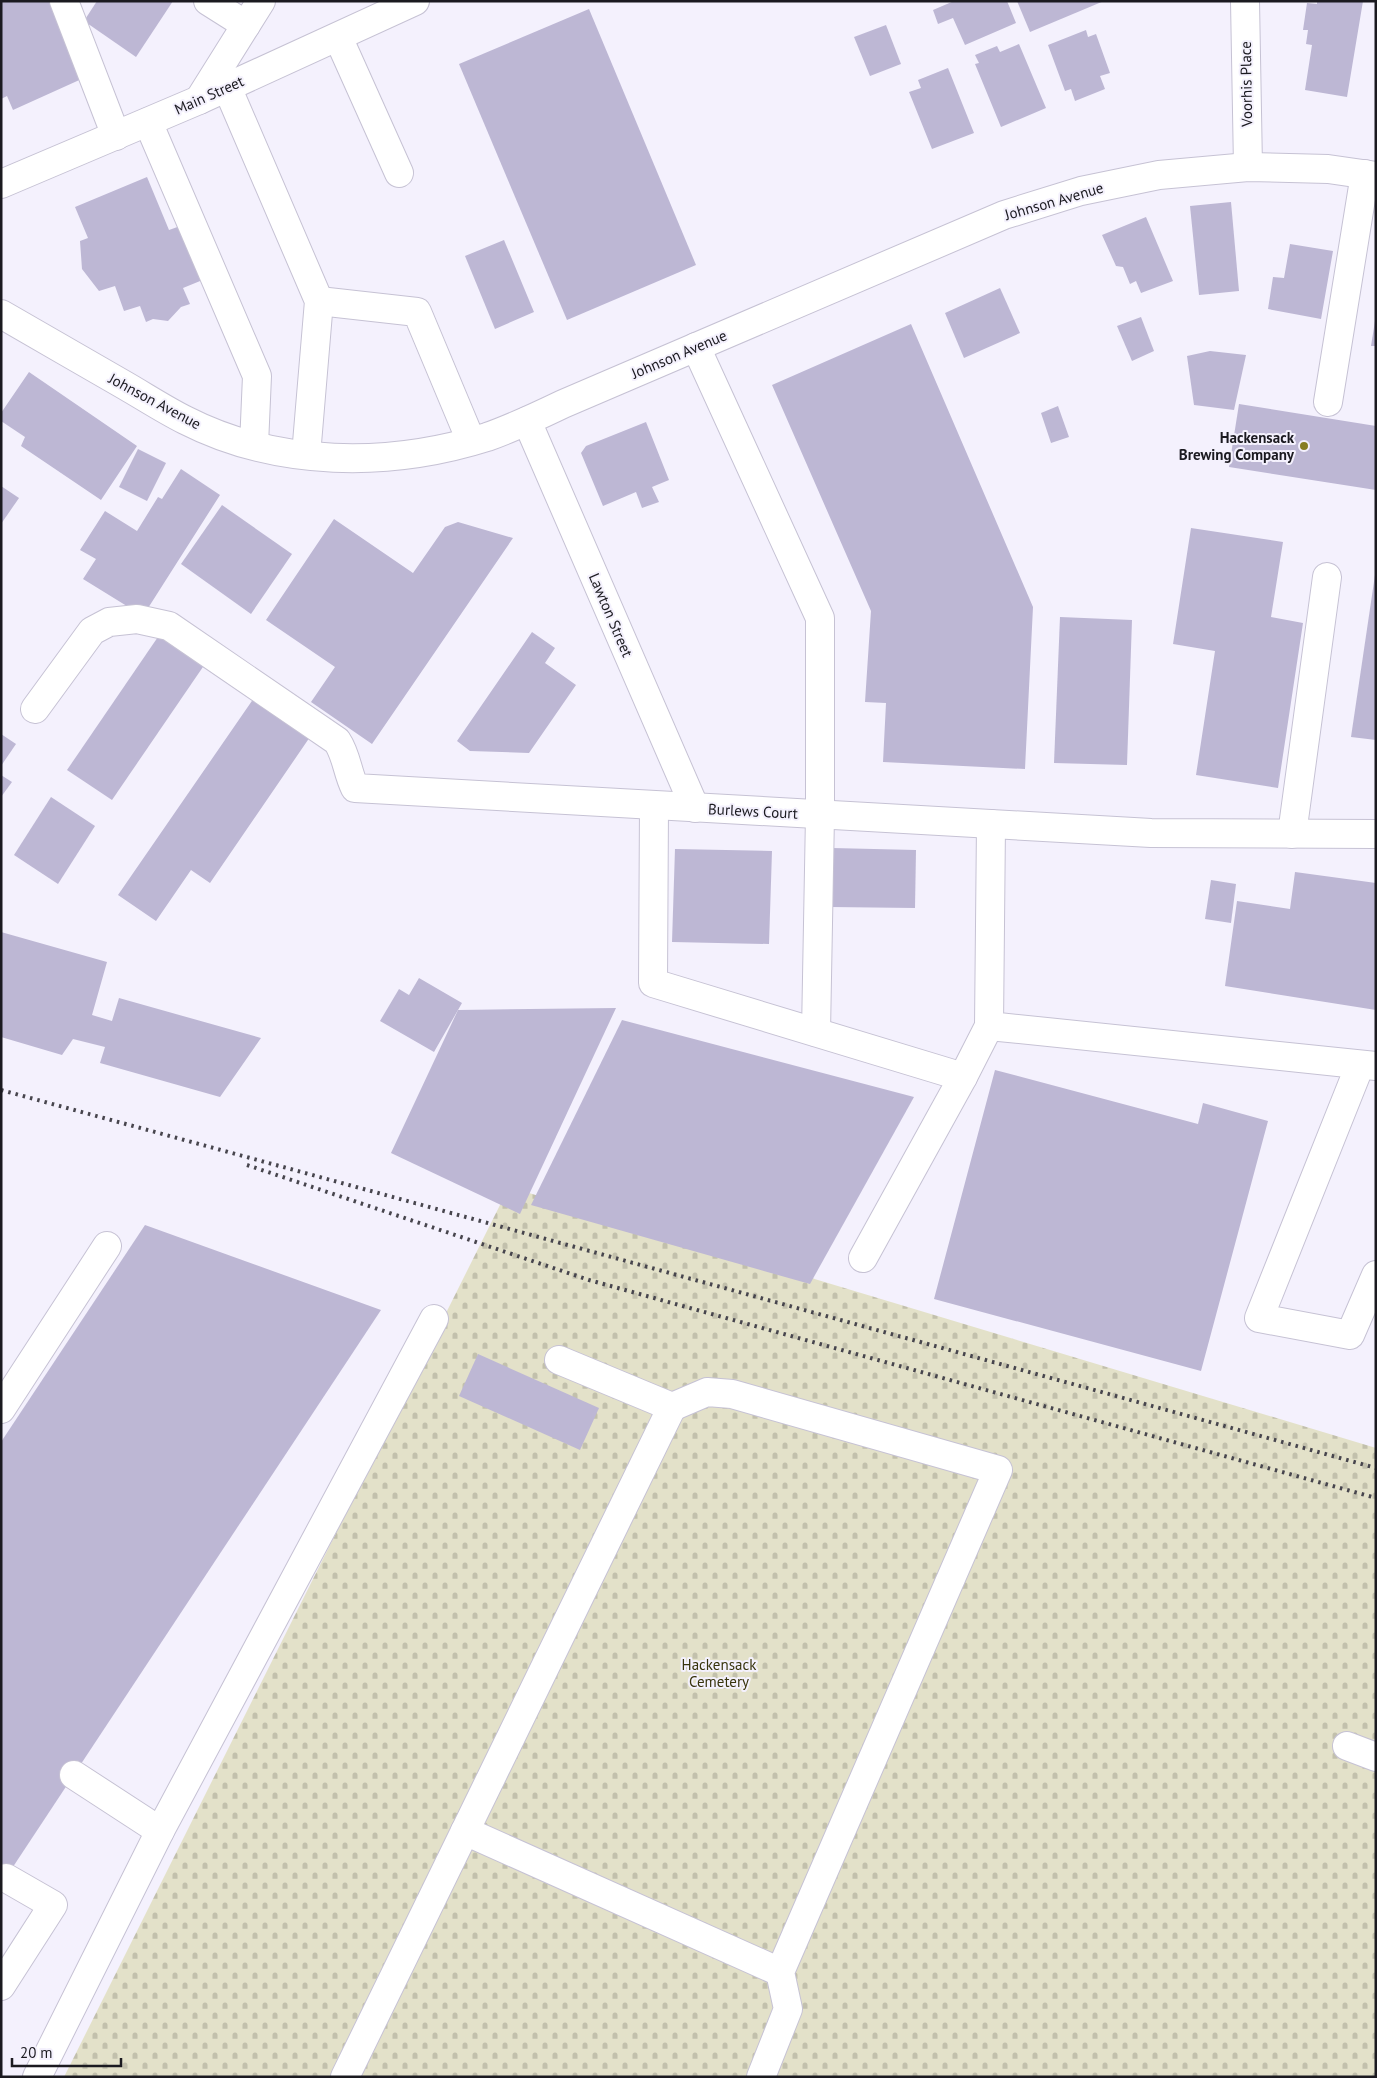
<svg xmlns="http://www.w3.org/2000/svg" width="1377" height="2078" viewBox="0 0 1377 2078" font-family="'PT Sans',sans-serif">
  <defs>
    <pattern id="cemetery-stones" width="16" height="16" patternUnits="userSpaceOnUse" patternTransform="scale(1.25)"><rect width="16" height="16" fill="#e3e1c9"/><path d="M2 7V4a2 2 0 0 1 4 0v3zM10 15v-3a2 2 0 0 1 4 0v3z" fill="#c2c0ac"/></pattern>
  </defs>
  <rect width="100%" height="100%" fill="#f4f1fd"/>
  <polygon fill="url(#cemetery-stones)" points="509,1187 1376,1448 1376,2077 64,2077"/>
  <g fill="#bdb7d4">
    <polygon points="1,1 52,1 86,77 13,110 7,96 1,99"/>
    <polygon points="97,1 173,1 136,57 84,21"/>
    <polygon points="954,1 1007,1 1016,23 965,45 953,18 938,24 933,10"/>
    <polygon points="1017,1 1104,1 1030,32"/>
    <polygon points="1317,1 1363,1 1347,97 1305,90 1312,45 1306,44 1308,30 1303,30 1307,3 1317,4"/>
    <polygon points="589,9 696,265 567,320 459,64"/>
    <polygon points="886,25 901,64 870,76 854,37"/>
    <polygon points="1086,30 1088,37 1096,34 1110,73 1100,76 1105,89 1075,101 1071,89 1065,91 1048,45"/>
    <polygon points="1019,44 1046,108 1001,127 975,64 979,63 975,55 997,46 1000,52"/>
    <polygon points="948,68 974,133 932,149 909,92 921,88 918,80"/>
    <polygon points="147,177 169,230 183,225 205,279 183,288 190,304 181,307 168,321 153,319 146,322 140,306 124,311 115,286 99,291 82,269 80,241 88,238 75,207"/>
    <polygon points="1231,202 1239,291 1199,295 1190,206"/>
    <polygon points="1146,217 1173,281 1141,293 1136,281 1130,284 1123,267 1116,266 1102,235"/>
    <polygon points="504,240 534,312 495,329 465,256"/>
    <polygon points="1290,244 1333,251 1321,319 1268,309 1273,277 1284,278"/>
    <polygon points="1000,288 1020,333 964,358 945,313"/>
    <polygon points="1141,317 1154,351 1132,361 1117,326"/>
    <polygon points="1375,321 1376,321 1376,346 1371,346"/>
    <polygon points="911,324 1033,607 1025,769 883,762 886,703 865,702 871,611 772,385"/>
    <polygon points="1210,351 1246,355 1234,410 1194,405 1187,356"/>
    <polygon points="29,372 137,446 101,500 21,446 25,437 1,421 1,413"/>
    <polygon points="1239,404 1376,426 1376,490 1229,467"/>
    <polygon points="1058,406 1069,437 1051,443 1041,413"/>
    <polygon points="646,422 669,480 652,487 659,502 642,508 636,492 603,506 581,453 586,446"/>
    <polygon points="138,449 166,463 147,501 119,487"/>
    <polygon points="181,469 220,495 143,616 83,579 96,559 80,550 105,511 137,531 158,497 162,499"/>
    <polygon points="1,486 19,498 1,524"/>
    <polygon points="222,505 292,554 251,614 181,564"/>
    <polygon points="334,519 413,573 445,527 458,522 513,538 372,744 311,702 335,667 266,620"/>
    <polygon points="1191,528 1283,542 1271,617 1303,623 1278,788 1196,775 1215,651 1173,644"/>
    <polygon points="1375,575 1376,575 1376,740 1351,737"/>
    <polygon points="1060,617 1132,620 1127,765 1054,763"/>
    <polygon points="162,631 207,661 112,800 67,770"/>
    <polygon points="532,632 555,648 545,663 576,685 529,753 470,751 457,741"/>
    <polygon points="256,695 312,734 210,883 191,870 156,921 118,895"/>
    <polygon points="1,734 16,744 1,766"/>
    <polygon points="1,775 12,782 1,797"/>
    <polygon points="51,797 95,826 58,884 14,855"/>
    <polygon points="832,848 916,850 915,908 831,907"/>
    <polygon points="675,849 772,851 769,944 672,942"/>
    <polygon points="1295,872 1376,883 1376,1010 1225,986 1237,901 1290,909"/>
    <polygon points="1211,880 1236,884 1231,923 1205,919"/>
    <polygon points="1,932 107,962 92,1015 112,1021 119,998 261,1038 220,1097 100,1063 105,1047 73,1039 62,1055 1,1037"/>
    <polygon points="419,978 462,1003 434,1052 380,1021 399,989 409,995"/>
    <polygon points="616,1008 520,1214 391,1153 458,1010"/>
    <polygon points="622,1020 914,1097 810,1284 531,1205"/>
    <polygon points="995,1070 1198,1124 1203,1103 1268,1121 1201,1371 934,1299"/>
    <polygon points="145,1225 381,1310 1,1885 1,1442"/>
    <polygon points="478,1354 599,1408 580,1450 459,1396"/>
  </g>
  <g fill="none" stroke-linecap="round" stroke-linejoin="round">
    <defs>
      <g id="minor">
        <polyline points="64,1 116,136"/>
        <polyline points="208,1 246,25"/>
        <polyline points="1245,1 1248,167"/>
        <polyline points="338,37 399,173"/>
        <polyline points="227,87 319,301 306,455"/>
        <polyline points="199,100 261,1"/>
        <polyline points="148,122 257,376 254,445"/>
        <polyline points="1,184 199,100 415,1"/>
        <polyline points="319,301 417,312 471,441"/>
        <polyline points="696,347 820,618 820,815 816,1032"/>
        <polyline points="1328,402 1365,174"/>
        <polyline points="527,421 695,808"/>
        <path d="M35,709L92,631L109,622L137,619L169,626L337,741C347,756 347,772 355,788L1151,833L1376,834"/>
        <polyline points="654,806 653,983 963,1077"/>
        <polyline points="991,824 989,1026 1376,1066"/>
        <polyline points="1292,834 1327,577"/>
        <polyline points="1360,1065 1259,1318 1350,1335 1376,1275"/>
        <polyline points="863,1258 963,1077 989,1026"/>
        <polyline points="559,1360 672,1407 707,1392 732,1394 998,1470 780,1972 788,2009 761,2077"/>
        <polyline points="1,1409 107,1246"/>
        <polyline points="1347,1746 1376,1757"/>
        <polyline points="74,1775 160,1831"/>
        <polyline points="465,1831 780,1972"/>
        <polyline points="1,1986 53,1905 6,1878"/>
        <polyline points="37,2077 160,1831 434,1319"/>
        <polyline points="345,2077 672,1407"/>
      </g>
      <path id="major" d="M1,314C43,338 84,362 126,386C145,397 165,410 185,420C277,467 389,468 487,437C513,428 538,416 563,404L1004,215L1081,191L1159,175L1248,167L1328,169L1376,176"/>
    </defs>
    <use href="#minor" stroke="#c6c2d4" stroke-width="30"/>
    <use href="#major" stroke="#c6c2d4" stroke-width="30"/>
    <use href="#minor" stroke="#fff" stroke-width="28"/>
    <use href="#major" stroke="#fff" stroke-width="28"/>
    <g stroke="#47454d" stroke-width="4" stroke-dasharray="2.5 5" stroke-linecap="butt">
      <path d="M1,1090C460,1215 918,1341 1376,1468"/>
      <polyline points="247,1165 589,1280 1376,1498"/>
    </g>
  </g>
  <circle fill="#867d23" stroke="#f4f1fd" stroke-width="2" cx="1304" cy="446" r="5"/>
  <g text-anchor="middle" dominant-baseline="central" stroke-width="4" stroke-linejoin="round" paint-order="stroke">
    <g font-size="15" fill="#1b1a20" stroke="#f4f1fd">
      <text transform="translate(1246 84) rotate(-91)">Voorhis Place</text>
      <text transform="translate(209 95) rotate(-24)">Main Street</text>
      <text transform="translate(1054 201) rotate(-16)">Johnson Avenue</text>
      <text transform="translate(679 354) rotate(-23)">Johnson Avenue</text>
      <text transform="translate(155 401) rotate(28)">Johnson Avenue</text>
      <text transform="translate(611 615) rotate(67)">Lawton Street</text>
      <text transform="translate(753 811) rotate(3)">Burlews Court</text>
    </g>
    <g font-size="15" font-weight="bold" fill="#1b1a20" stroke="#f4f1fd" text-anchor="end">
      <text x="1294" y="437">Hackensack<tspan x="1294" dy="17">Brewing Company</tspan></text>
    </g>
    <g font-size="15" fill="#38340c" stroke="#f4f1fd">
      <text x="719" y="1664">Hackensack<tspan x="719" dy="17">Cemetery</tspan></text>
    </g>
  </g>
  <rect width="1377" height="2078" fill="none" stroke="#1b1a20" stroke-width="5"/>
  <path d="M12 2058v8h109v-8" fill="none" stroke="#1b1a20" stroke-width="2.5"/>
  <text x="20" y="2058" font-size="15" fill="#1b1a20" stroke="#f4f1fd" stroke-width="4" paint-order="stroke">20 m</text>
</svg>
